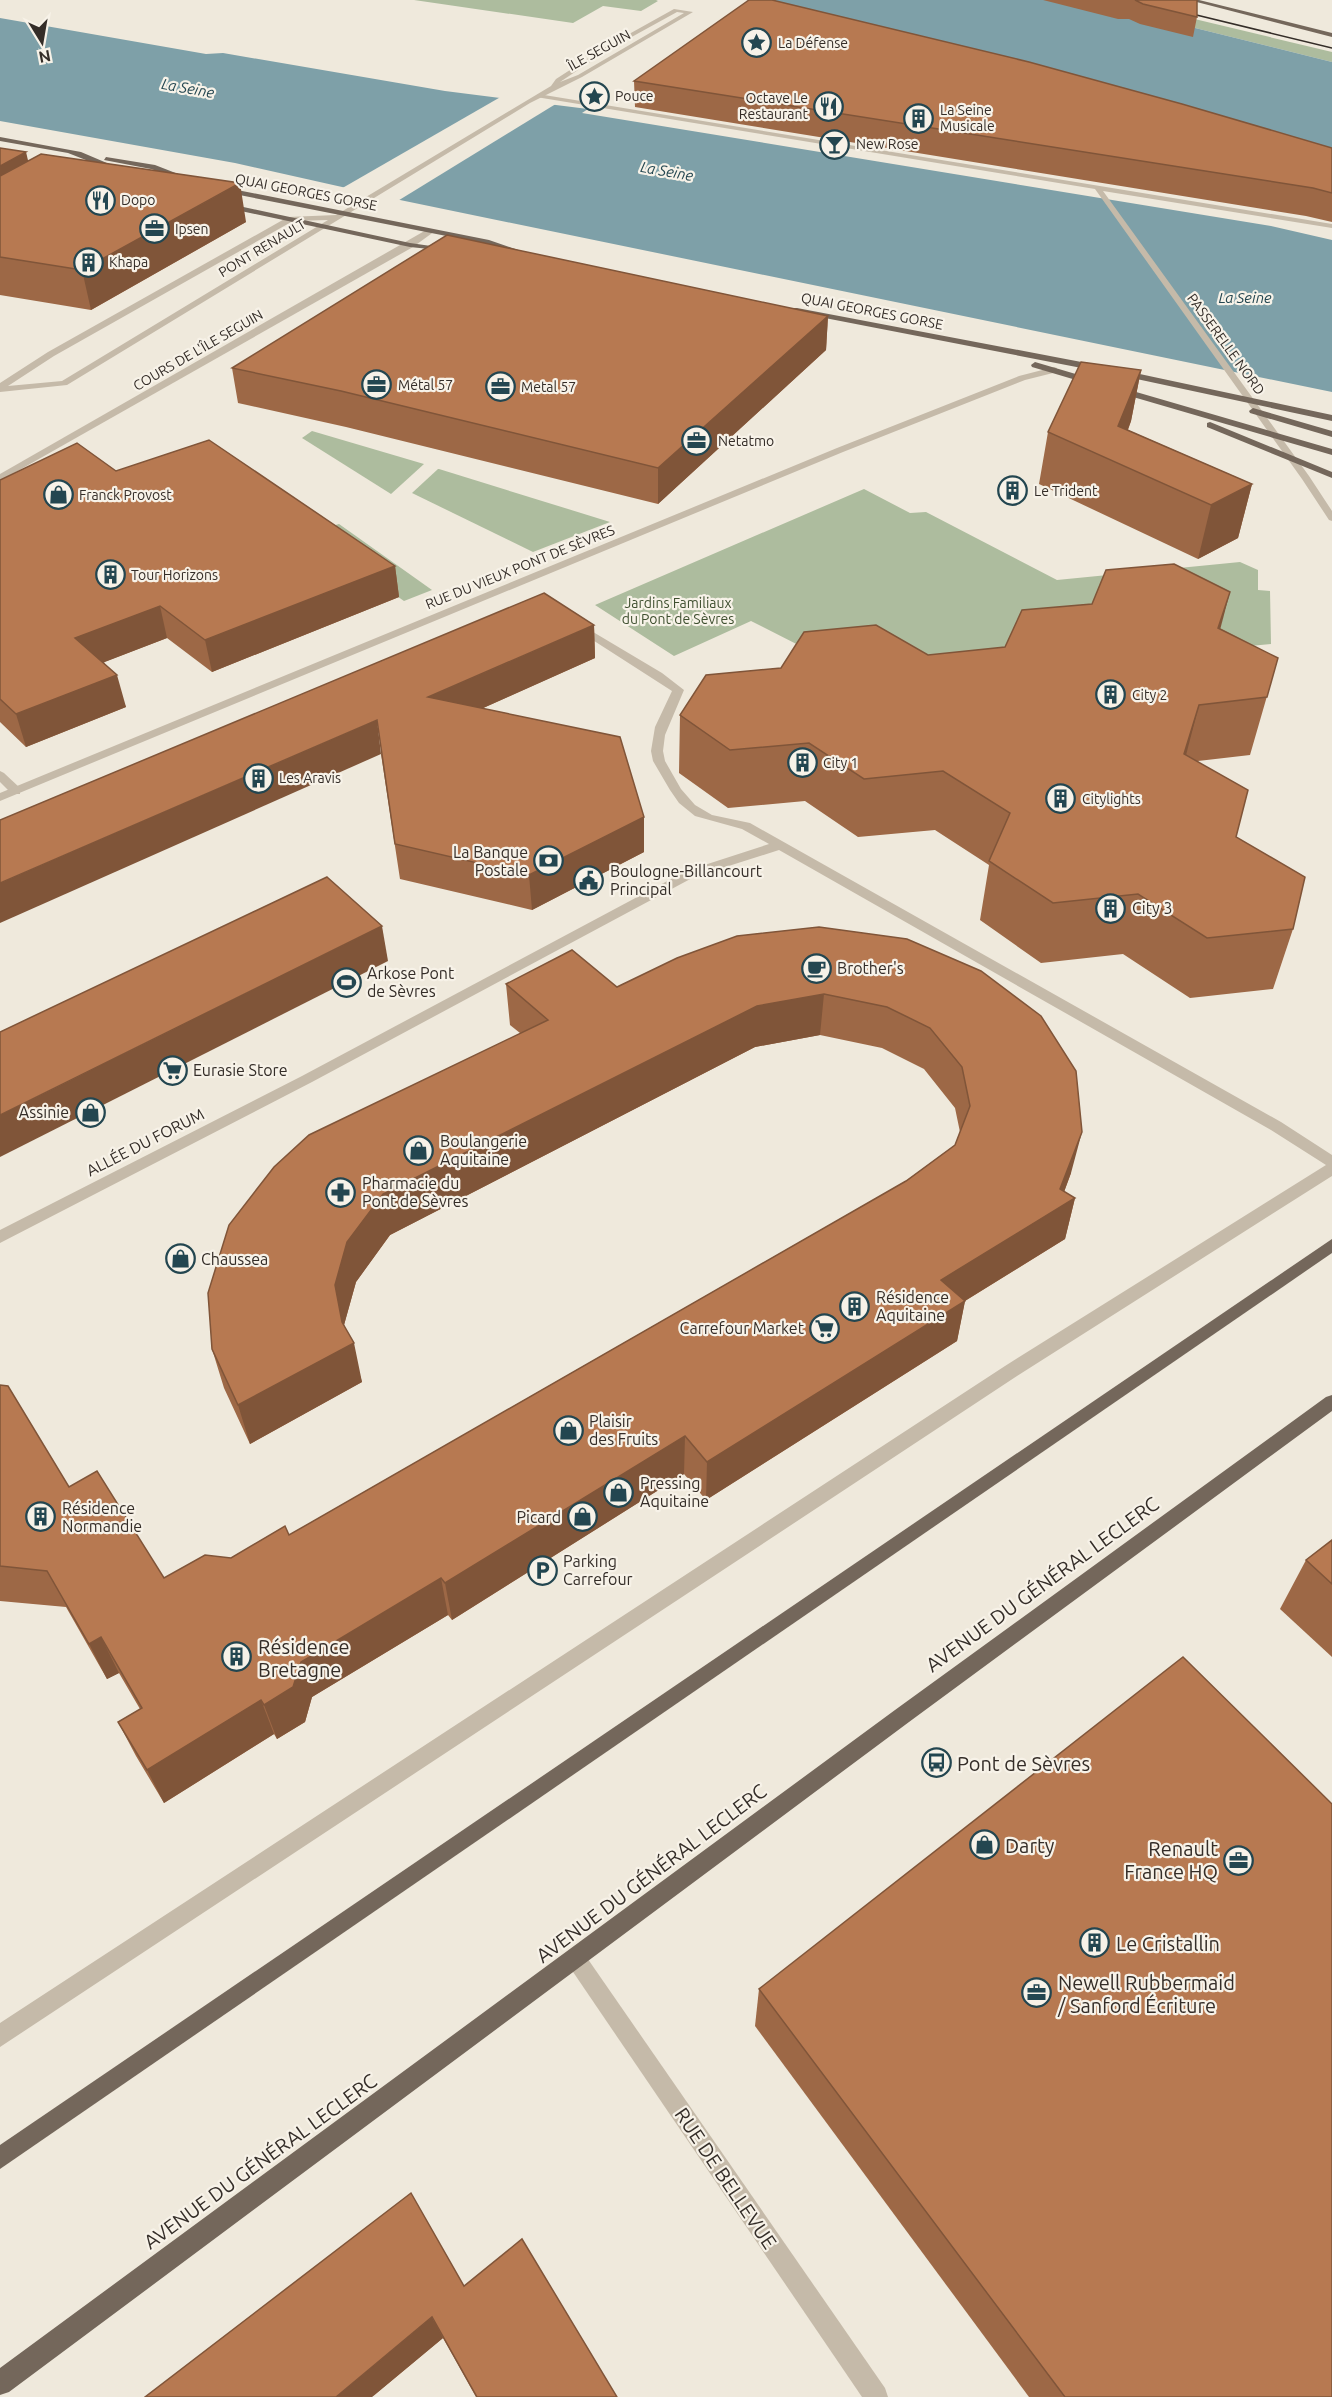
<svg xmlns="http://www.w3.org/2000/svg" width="1332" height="2397" viewBox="0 0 1332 2397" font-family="Ubuntu,sans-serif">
  <rect width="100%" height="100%" fill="#efe9dc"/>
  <g fill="#adbc9e">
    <polygon points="414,0 656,0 658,1 641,11 603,6 573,23"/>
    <polygon points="1082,0 1115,0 1332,52 1332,62"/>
    <polygon points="312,431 424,464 391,494 302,438"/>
    <polygon points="438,469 439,469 610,522 533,552 412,493"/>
    <polygon points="864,489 910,513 926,512 1057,580 1240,562 1258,570 1258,590 1270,591 1271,644 871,682 751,621 674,656 595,605"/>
    <polygon points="339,524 432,590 404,601 342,558 322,529"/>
  </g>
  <g fill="#7ea0a8">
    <polygon points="746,0 1082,0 1332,62 1332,149 869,26"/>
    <polygon points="0,18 206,54 223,53 445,91 588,109 582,113 1271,226 1332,240 1332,392 400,200 235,163 0,121"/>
  </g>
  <polygon fill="#efe9dc" points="504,95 559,102 396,202 339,190"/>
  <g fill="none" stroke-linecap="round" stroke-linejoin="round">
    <g fill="#c5baa9" fill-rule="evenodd">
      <polygon points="538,94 1332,224 1332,228 1103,191 1309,476 1332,511 1332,521 1329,520 1302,479 1095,189 536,97"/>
      <polygon points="0,771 4,773 20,788 20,794 12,794 0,782"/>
    </g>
    <g fill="#c5baa9" fill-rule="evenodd">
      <path d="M674,9L693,12L582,77L530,103L67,385L0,392V383L48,352L288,217L336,215L551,86L556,79L604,48ZM677,12L684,13L578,75L560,82L608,50ZM328,220L62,381L8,386L54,356L293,221Z"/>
      <polygon points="428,229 435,231 413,247 0,481 0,474"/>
      <polygon points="1054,367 1057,368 1057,372 1025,380 843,452 0,801 0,793 837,448 1019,376"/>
      <polygon points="578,623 662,673 684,690 665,735 663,751 665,761 681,789 695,805 712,815 750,823 1281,1122 1332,1155 1332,1176 1017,1376 0,2047 0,2023 1005,1366 1326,1165 1271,1130 779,850 694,877 312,1082 0,1243 0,1230 302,1076 686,871 769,844 742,829 695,816 679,803 670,790 653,761 651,751 655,727 672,691 574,628 573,626"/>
      <polygon points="576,1949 583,1952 885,2388 888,2397 862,2397 569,1966 566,1959 569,1952"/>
    </g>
    <g fill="#74675b" fill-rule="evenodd">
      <polygon points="1189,0 1199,0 1332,33 1332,37"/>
      <polygon points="0,137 81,152 121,169 114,171 68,153 0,141"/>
      <polygon points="106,157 155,165 191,179 187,181 151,169 104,160"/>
      <polygon points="222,187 489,240 539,257 535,259 487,244 219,191"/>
      <polygon points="225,203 410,243 452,249 448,251 410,247 222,207"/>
      <polygon points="797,308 1097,365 1101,368 1097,371 794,312 794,308"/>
      <polygon points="1035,362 1096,380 1097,382 1093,385 1032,367 1031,365"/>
      <polygon points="1121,370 1332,415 1332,421 1118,375 1118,371"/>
      <polygon points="1119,387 1332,449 1332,455 1116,392 1115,390"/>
      <polygon points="1253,408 1332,431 1332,437 1250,413 1249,411"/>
      <polygon points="1210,422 1332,472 1332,478 1207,427 1207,423"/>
      <polygon points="1332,1239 1332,1253 0,2169 0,2145"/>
      <polygon points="1332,1395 1332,1411 909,1722 9,2392 0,2395 0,2368 895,1710 1326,1397"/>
    </g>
    <polyline stroke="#342d28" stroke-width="1.5" points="1180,11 1332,48"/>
  </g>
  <g fill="#9d6846">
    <polygon points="1043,0 1197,0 1197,17 1193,37 1140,24 1129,19 1118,19"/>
    <polygon points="634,81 1332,148 1332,222 1306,216 635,107"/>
    <polygon points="0,148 28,161 246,222 91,310 0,295"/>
    <polygon points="828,316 826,350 658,504 346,427 238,403 232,368"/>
    <polygon points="1141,370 1131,421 1128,430 1252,484 1238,538 1198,559 1039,484 1048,432"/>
    <polygon points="116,471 395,566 399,597 212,672 167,638 104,662 126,707 26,747 0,722 0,480"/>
    <polygon points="594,625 595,658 483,708 644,852 532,910 400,879 381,754"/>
    <polygon points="1221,629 1278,658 1250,755 1198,761 1236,837 1293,929 1273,989 1190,998 1123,954 1041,963 980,920 989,865 935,830 858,837 805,801 728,808 679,773 680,715 928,655"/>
    <polygon points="907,939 1071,1173 1064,1192 1075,1198 1065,1239 965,1301 957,1341 706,1500 684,1474 452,1620 448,1615 312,1697 305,1722 277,1739 274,1734 164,1803 136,1756 118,1722 140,1709 119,1673 107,1679 66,1607 0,1601 0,1385 69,1487 164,1578 231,1558 289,1535 906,1181 955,1145 960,1132 955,1108 924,1069 882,1048 820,1035 755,1047 390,1235 356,1282 344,1325 362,1382 250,1444 224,1388 212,1349 520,1033 510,1025 506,984 617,987"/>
    <polygon points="1332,1540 1332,1657 1280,1609 1306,1560"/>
    <polygon points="759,1989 1332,2397 1029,2397 755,2026"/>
    <polygon points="464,2286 617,2397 476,2397 443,2338 372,2397"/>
  </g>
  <g fill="#805539">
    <polygon points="26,152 35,189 0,210 0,166"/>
    <polygon points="240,183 246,222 91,310 82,270"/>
    <polygon points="828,316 826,350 658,504 658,468"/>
    <polygon points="1141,370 1131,421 1115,462 1118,426"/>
    <polygon points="1252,484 1238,538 1198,559 1211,505"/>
    <polygon points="395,566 399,597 212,672 205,640"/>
    <polygon points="1230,592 1215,649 1218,628"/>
    <polygon points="160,606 167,638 84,670 75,638"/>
    <polygon points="594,625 595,658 432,731 428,697"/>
    <polygon points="117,675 126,707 26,747 16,714"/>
    <polygon points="1199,705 1184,763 1184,754"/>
    <polygon points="377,720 381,754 0,923 0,883"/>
    <polygon points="644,817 644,852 532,910 529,875"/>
    <polygon points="382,926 388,961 0,1157 0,1115"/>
    <polygon points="824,994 820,1035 755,1047 390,1235 356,1282 344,1325 348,1346 354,1343 362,1382 250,1444 238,1405 342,1322 335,1285 347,1242 383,1194 757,1006"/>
    <polygon points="1082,1132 1071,1173 1058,1208 1075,1198 1065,1239 934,1320 941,1280 1060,1189"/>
    <polygon points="965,1301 957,1341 706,1500 707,1462"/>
    <polygon points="685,1436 684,1474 452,1620 445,1583"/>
    <polygon points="441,1578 448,1615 312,1697 305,1722 277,1739 264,1705 301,1662"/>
    <polygon points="101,1637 119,1673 107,1679 89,1644"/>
    <polygon points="261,1700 274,1734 164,1803 147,1770"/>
    <polygon points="432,2317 443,2338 372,2397 336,2397"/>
  </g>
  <g fill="#b77951" stroke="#805539" stroke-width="1.5">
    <polygon points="749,0 772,0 1029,62 1182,104 1332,148 1332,193 1313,188 634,81"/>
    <polygon points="1135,0 1197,0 1197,17 1143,4"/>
    <polygon points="0,148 26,152 0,166"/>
    <polygon points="41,154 240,183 82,270 0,257 0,176"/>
    <polygon points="447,235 828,316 658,468 341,391 232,368"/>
    <polygon points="1081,362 1141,370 1118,426 1252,484 1211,505 1048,432"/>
    <polygon points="209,440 395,566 205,640 160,606 75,638 117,675 16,714 0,699 0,480 77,443 116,471"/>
    <polygon points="1174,564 1230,592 1218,628 1278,658 1267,697 1199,705 1184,754 1248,790 1236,837 1305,877 1293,929 1207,938 1138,894 1053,903 989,861 1010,813 943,771 864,779 809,743 730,750 680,715 706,675 781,668 804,632 876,625 928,655 1005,647 1022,610 1092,604 1106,570"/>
    <polygon points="544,593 594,625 428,697 620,737 644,817 529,875 395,844 377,720 0,883 0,820"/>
    <polygon points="327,877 382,926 0,1115 0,1032"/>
    <polygon points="819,927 907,939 981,971 1041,1016 1076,1071 1082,1132 1060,1189 1075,1198 941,1280 965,1301 707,1462 685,1436 445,1583 441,1578 301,1662 293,1687 264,1705 261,1700 147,1770 118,1722 142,1708 101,1637 89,1644 47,1571 0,1566 0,1385 8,1386 69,1487 97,1471 164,1578 205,1555 231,1558 285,1526 289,1535 906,1181 955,1145 970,1106 962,1067 930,1028 887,1007 824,994 757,1006 383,1194 347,1242 335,1285 342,1322 354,1343 238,1405 212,1349 208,1293 229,1225 274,1167 309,1135 548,1020 506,984 572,950 617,987 677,958 737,936"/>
    <polygon points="1332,1540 1332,1584 1306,1560"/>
    <polygon points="1183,1657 1332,1804 1332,2397 1065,2397 759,1989"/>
    <polygon points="411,2193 464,2286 522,2239 617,2397 477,2397 432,2317 336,2397 145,2397"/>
  </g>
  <defs>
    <symbol id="sight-ring" viewBox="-11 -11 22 22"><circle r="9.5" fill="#f7f2e8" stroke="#234650" stroke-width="1.5"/><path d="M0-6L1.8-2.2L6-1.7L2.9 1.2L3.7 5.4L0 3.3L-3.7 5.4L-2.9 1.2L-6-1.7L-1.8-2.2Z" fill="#234650"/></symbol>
    <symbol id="restaurant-ring" viewBox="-11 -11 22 22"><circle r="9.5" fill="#f7f2e8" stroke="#234650" stroke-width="1.5"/><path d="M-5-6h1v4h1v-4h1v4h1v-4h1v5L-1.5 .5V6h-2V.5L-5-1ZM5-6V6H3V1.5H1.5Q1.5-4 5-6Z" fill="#234650"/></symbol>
    <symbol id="building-ring" viewBox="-11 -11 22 22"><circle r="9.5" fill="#f7f2e8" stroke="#234650" stroke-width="1.5"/><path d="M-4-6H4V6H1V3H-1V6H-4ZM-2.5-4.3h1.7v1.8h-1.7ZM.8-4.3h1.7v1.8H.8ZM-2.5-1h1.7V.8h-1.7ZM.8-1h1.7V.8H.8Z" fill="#234650"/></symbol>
    <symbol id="bar-ring" viewBox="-11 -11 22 22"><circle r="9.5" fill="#f7f2e8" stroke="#234650" stroke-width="1.5"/><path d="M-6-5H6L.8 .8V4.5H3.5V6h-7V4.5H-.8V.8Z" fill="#234650"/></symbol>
    <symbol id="office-ring" viewBox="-11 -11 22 22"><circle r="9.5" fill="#f7f2e8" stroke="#234650" stroke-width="1.5"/><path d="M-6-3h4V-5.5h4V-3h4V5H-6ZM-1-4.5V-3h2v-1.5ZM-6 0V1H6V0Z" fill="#234650"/></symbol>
    <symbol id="shop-ring" viewBox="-11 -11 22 22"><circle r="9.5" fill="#f7f2e8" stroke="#234650" stroke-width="1.5"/><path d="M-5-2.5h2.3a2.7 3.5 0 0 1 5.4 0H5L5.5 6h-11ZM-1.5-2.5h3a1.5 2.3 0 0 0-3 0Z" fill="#234650"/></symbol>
    <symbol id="bank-ring" viewBox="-11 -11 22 22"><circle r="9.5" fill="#f7f2e8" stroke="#234650" stroke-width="1.5"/><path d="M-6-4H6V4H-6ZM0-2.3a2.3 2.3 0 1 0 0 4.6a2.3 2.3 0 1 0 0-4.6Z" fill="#234650"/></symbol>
    <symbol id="civic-ring" viewBox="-11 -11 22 22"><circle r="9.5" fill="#f7f2e8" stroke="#234650" stroke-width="1.5"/><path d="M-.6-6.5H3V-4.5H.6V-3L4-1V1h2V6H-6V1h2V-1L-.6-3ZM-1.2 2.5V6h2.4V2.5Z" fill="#234650"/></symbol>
    <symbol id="cafe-ring" viewBox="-11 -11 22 22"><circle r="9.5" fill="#f7f2e8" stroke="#234650" stroke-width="1.5"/><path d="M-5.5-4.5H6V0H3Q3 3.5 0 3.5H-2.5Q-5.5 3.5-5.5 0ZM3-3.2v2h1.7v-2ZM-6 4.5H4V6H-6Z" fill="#234650"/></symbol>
    <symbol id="stadium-ring" viewBox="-11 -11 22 22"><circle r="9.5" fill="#f7f2e8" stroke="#234650" stroke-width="1.5"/><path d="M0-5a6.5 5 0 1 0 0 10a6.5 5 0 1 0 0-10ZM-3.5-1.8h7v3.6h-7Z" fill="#234650"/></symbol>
    <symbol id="supermarket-ring" viewBox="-11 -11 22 22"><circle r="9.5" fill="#f7f2e8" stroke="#234650" stroke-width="1.5"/><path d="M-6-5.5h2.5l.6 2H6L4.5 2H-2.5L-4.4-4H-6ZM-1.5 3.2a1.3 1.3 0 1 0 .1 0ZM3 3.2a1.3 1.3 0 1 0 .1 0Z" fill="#234650"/></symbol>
    <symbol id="pharmacy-ring" viewBox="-11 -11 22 22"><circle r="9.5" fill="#f7f2e8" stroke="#234650" stroke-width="1.5"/><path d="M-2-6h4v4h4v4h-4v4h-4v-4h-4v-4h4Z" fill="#234650"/></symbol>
    <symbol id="parking-ring" viewBox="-11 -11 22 22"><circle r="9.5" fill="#f7f2e8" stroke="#234650" stroke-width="1.5"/><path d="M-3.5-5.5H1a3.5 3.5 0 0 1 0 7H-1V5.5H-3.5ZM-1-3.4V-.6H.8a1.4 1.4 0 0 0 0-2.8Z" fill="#234650"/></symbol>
    <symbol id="bus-ring" viewBox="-11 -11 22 22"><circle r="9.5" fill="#f7f2e8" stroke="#234650" stroke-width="1.5"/><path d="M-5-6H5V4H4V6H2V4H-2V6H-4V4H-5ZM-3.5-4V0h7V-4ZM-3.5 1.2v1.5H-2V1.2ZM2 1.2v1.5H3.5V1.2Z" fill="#234650"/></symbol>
  </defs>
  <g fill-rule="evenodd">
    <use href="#sight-ring" x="740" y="26" width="33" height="33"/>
    <use href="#sight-ring" x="578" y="80" width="33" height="33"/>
    <use href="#restaurant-ring" x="812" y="90" width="33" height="33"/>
    <use href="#building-ring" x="902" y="102" width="33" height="33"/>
    <use href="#bar-ring" x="818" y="128" width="33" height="33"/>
    <use href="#restaurant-ring" x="84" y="184" width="33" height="33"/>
    <use href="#office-ring" x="138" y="212" width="33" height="33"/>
    <use href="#building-ring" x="72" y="246" width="33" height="33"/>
    <use href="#office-ring" x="360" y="368" width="33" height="33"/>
    <use href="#office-ring" x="484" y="370" width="33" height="33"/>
    <use href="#office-ring" x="680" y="424" width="33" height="33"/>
    <use href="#building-ring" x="996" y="474" width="33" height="33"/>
    <use href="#shop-ring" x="42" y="478" width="33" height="33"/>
    <use href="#building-ring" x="94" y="558" width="33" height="33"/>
    <use href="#building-ring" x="1094" y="678" width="33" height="33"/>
    <use href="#building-ring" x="786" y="746" width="33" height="33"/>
    <use href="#building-ring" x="242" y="762" width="33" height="33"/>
    <use href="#building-ring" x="1044" y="782" width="33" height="33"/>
    <use href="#bank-ring" x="532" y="844" width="33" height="33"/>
    <use href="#civic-ring" x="572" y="864" width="33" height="33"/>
    <use href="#building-ring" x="1094" y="892" width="33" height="33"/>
    <use href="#cafe-ring" x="800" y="952" width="33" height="33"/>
    <use href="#stadium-ring" x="330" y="966" width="33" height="33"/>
    <use href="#supermarket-ring" x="156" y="1054" width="33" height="33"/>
    <use href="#shop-ring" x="74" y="1096" width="33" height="33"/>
    <use href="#shop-ring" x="402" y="1134" width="33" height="33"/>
    <use href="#pharmacy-ring" x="324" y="1176" width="33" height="33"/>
    <use href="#shop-ring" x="164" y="1242" width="33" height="33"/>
    <use href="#building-ring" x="838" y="1290" width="33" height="33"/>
    <use href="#supermarket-ring" x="808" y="1312" width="33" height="33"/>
    <use href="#shop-ring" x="552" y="1414" width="33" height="33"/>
    <use href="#shop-ring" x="602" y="1476" width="33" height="33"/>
    <use href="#building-ring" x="24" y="1500" width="33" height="33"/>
    <use href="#shop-ring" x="566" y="1500" width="33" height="33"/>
    <use href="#parking-ring" x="526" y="1554" width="33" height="33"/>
    <use href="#building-ring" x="220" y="1640" width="33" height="33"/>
    <use href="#bus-ring" x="920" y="1746" width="33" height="33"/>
    <use href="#shop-ring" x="968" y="1828" width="33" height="33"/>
    <use href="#office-ring" x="1222" y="1844" width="33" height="33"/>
    <use href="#building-ring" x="1078" y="1926" width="33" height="33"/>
    <use href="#office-ring" x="1020" y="1976" width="33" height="33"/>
  </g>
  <g text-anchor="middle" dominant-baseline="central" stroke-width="4.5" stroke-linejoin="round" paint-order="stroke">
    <g font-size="14" fill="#342d28" stroke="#f7f2e8" text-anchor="start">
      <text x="778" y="43">La Défense</text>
      <text x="615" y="96">Pouce</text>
      <text x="808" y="98" text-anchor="end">Octave Le<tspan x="808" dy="16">Restaurant</tspan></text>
      <text x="940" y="110">La Seine<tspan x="940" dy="16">Musicale</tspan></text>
      <text x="856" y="144">New Rose</text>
      <text x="121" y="200">Dopo</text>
      <text x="175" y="229">Ipsen</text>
      <text x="109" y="262">Khapa</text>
      <text x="398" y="385">Métal 57</text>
      <text x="521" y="387">Metal 57</text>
      <text x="718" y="441">Netatmo</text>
      <text x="1034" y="491">Le Trident</text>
      <text x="79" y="495">Franck Provost</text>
      <text x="131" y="575">Tour Horizons</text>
      <text x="1132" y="695">City 2</text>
      <text x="823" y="763">City 1</text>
      <text x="279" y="778">Les Aravis</text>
      <text x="1082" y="799">Citylights</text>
    </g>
    <g font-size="14" fill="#342d28" stroke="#f7f2e8">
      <text transform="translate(599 50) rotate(-29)">ÎLE SEGUIN</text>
      <text transform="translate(306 192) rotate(11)">QUAI GEORGES GORSE</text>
      <text transform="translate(262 248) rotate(-31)">PONT RENAULT</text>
      <text transform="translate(872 311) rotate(11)">QUAI GEORGES GORSE</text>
      <text transform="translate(1226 344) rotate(54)">PASSERELLE NORD</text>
      <text transform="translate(198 350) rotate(-30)">COURS DE L'ÎLE SEGUIN</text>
      <text transform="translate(520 567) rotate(-22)">RUE DU VIEUX PONT DE SÈVRES</text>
    </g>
    <g font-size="14" fill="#3e4f2f" stroke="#f7f2e8">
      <text x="678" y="603">Jardins Familiaux<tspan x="678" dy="16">du Pont de Sèvres</tspan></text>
    </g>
    <g font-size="15" font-style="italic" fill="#234650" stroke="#f7f2e8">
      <text transform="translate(188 88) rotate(10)">La Seine</text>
      <text transform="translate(667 171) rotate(10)">La Seine</text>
      <text x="1245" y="297">La Seine</text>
    </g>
    <g font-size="16" fill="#342d28" stroke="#f7f2e8" text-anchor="start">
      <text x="528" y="852" text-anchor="end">La Banque<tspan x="528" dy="18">Postale</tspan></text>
      <text x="610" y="871">Boulogne-Billancourt<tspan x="610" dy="18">Principal</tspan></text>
      <text x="1132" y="908">City 3</text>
      <text x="837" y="968">Brother's</text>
      <text x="367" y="973">Arkose Pont<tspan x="367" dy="18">de Sèvres</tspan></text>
      <text x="193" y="1070">Eurasie Store</text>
      <text x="69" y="1112" text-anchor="end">Assinie</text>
      <text x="440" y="1141">Boulangerie<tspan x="440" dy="18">Aquitaine</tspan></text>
      <text x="362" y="1183">Pharmacie du<tspan x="362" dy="18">Pont de Sèvres</tspan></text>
      <text x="201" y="1259">Chaussea</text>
      <text x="876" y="1297">Résidence<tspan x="876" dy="18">Aquitaine</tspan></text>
      <text x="804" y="1328" text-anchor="end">Carrefour Market</text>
      <text x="589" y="1421">Plaisir<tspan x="589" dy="18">des Fruits</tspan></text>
      <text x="640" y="1483">Pressing<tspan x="640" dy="18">Aquitaine</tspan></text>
      <text x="62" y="1508">Résidence<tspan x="62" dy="18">Normandie</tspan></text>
      <text x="561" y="1517" text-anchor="end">Picard</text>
      <text x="563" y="1561">Parking<tspan x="563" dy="18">Carrefour</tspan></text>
    </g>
    <g font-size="16" fill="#342d28" stroke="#f7f2e8">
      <text transform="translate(145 1142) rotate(-27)">ALLÉE DU FORUM</text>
    </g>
    <g font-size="20" fill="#342d28" stroke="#f7f2e8">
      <text transform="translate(1042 1584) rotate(-36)">AVENUE DU GÉNÉRAL LECLERC</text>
      <text transform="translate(651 1873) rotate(-37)">AVENUE DU GÉNÉRAL LECLERC</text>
      <text transform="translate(260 2161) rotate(-36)">AVENUE DU GÉNÉRAL LECLERC</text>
      <text transform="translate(726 2178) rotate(56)">RUE DE BELLEVUE</text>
    </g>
    <g font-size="20" fill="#342d28" stroke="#f7f2e8" text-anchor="start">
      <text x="258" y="1646">Résidence<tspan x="258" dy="23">Bretagne</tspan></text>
      <text x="957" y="1763">Pont de Sèvres</text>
      <text x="1005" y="1845">Darty</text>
      <text x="1218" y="1848" text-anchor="end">Renault<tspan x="1218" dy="23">France HQ</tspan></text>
      <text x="1116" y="1943">Le Cristallin</text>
      <text x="1058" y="1982">Newell Rubbermaid<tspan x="1058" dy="23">/ Sanford Écriture</tspan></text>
    </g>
  </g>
  <g transform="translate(42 42) rotate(169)" stroke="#f7f2e8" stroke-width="4.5" paint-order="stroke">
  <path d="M0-4.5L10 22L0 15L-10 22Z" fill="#342d28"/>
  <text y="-9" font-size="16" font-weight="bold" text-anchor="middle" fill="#342d28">N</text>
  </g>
</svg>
